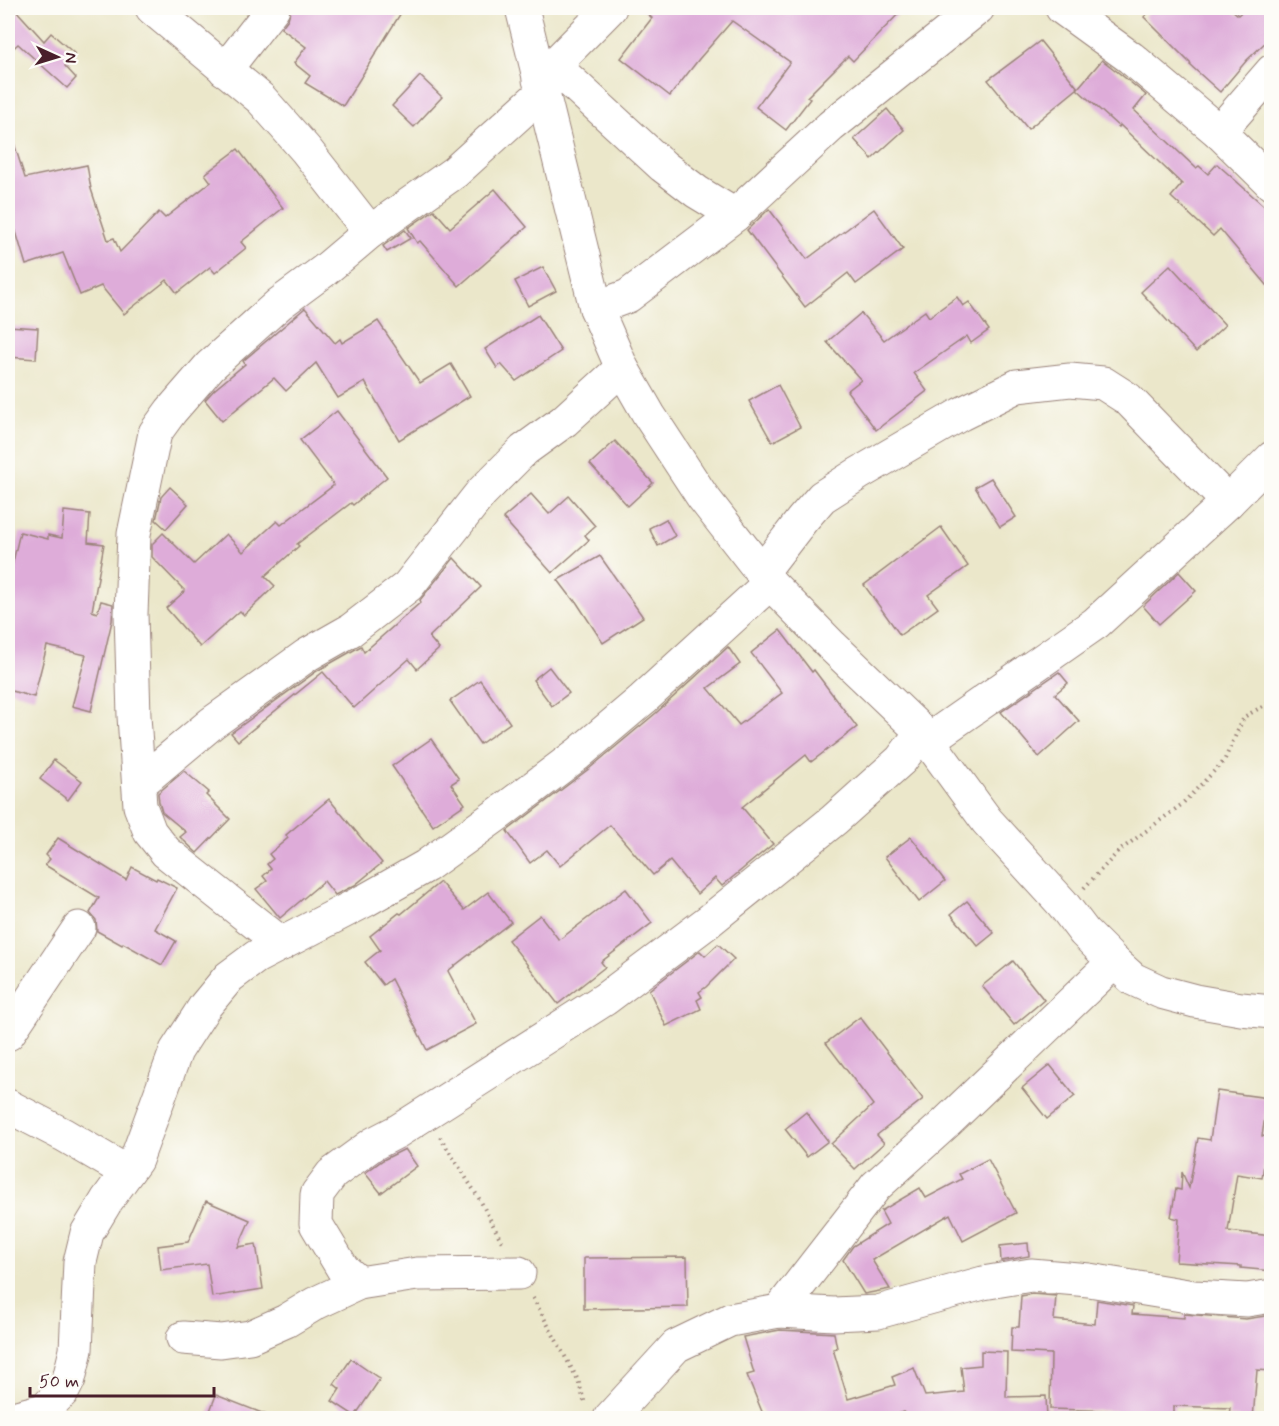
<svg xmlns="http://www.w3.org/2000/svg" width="1279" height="1426" viewBox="0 0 1279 1426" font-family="Mynerve,sans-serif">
  <rect width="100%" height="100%" fill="#fdfcf7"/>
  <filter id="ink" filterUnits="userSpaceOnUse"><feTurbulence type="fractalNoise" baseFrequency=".0167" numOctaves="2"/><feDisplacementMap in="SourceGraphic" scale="12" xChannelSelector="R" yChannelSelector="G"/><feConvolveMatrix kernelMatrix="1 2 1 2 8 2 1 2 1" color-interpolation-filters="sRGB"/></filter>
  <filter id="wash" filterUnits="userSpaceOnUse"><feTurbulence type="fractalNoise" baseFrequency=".008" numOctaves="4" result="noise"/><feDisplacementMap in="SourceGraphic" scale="24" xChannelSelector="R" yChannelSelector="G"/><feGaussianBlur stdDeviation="1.35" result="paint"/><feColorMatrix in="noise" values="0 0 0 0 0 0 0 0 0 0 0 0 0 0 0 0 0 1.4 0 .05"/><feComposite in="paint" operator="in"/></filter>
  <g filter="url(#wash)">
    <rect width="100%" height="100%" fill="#ebe7ca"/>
    <g id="blocks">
      <g fill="#deacd9">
        <polygon points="8,8 14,8 44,41 51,33 75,54 65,66 76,78 67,88 18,44 8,53"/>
        <polygon points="291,8 404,8 343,106 305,83 310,76 294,63 306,47 281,28 288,19"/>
        <polygon points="641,8 904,8 853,61 848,56 807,97 810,99 786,130 756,107 790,62 732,21 699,59 670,96 621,58 652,18"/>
        <polygon points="1153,8 1230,8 1238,15 1246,8 1272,8 1272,36 1247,60 1220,92 1190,65 1191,64 1144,17"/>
        <polygon points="1040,41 1078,88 1102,60 1119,73 1146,95 1134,110 1196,168 1199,166 1208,174 1217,164 1272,213 1272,291 1220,229 1213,236 1171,197 1182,184 1120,125 1119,127 1077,89 1028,129 988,80"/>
        <polygon points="420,76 442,97 414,127 392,106"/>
        <polygon points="887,109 904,130 872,159 854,139"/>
        <polygon points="12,137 25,178 87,165 91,189 108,240 114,238 120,252 159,212 165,218 211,182 205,174 238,149 283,208 241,242 246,248 215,273 210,267 177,293 167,280 124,314 101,286 80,295 63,253 26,265 8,205 8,138"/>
        <polygon points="495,189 527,227 459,286 420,241 417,243 408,228 434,210 450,228"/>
        <polygon points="769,209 807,259 874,209 903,249 856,284 848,273 805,307 747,230"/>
        <polygon points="405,230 411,238 387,252 383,246"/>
        <polygon points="1170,265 1225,325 1196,352 1141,292"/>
        <polygon points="543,267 556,291 528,306 515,281"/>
        <polygon points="957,297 963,306 969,302 989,330 971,343 967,336 914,373 927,391 876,430 847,391 861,380 827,342 861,313 884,340 925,311 929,317"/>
        <polygon points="305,308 335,343 340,339 342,343 378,321 420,383 451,364 470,396 399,440 365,382 338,398 316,363 286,391 274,378 222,421 205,400 214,390 245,364 243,361"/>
        <polygon points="538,315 561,351 516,381 501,364 497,368 485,349"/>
        <polygon points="8,326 38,328 36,359 8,357"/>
        <polygon points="778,385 800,427 772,442 749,401"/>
        <polygon points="337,411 387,477 353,505 351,503 297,544 299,546 265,576 275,586 244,615 240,611 200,647 166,608 185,591 152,557 152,544 163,533 194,564 226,534 243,552 277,521 281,525 334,485 300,440"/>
        <polygon points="615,441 653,483 628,506 590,464"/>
        <polygon points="991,478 1016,517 1000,527 975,487"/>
        <polygon points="170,487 188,504 166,529 156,520 161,497"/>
        <polygon points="531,494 549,514 569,496 595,526 585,535 589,540 552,573 503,518"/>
        <polygon points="64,511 90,514 88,542 104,544 92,611 97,613 101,601 113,604 112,621 91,711 72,706 86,655 47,646 34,697 8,690 8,583 20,532 48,539 48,535 62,538"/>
        <polygon points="666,519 675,536 658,546 649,528"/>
        <polygon points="941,527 968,566 928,595 938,608 900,635 864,585"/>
        <polygon points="600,556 643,617 603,643 575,600 574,601 558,580"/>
        <polygon points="454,558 481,587 429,637 439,649 417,669 409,659 354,708 323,672 238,741 231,733 317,671 361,646 364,652 421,602 420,600"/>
        <polygon points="1179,572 1196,591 1159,624 1143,606"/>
        <polygon points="780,630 812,672 814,670 857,727 811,762 806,755 742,807 773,844 722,886 715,878 697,894 670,861 653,875 610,825 560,866 547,850 530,863 507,831 590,768 656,713 728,647 740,664 708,688 739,725 782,693 751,653"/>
        <polygon points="549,667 569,693 552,706 533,680"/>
        <polygon points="1059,672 1068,683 1055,694 1079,721 1039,757 1001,712"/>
        <polygon points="480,680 510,723 480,744 450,701"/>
        <polygon points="431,739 459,779 451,784 465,804 433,826 392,766"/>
        <polygon points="54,760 82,781 68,800 40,779"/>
        <polygon points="184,771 209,792 206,795 230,819 197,853 180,837 186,832 162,812 159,802 158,793"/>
        <polygon points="329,799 382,863 355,885 335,895 324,881 280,918 256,889 267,881 263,876 271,869 267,864 273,859 269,854 288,838 286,835"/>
        <polygon points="911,837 945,881 919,902 885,857"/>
        <polygon points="58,838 126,880 132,867 156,880 157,878 177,888 155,929 176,941 162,965 123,943 122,945 97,931 96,920 90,913 99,898 45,865 50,859 46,855"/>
        <polygon points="440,882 464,910 488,892 511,922 448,971 476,1024 427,1050 391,979 383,985 365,962 380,950 370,936 399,913 401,914"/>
        <polygon points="626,889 652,923 601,962 605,967 558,1004 508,940 540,915 559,940"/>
        <polygon points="967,901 994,933 978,946 951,914"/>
        <polygon points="718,944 734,959 706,987 699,992 702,997 697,1000 701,1009 666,1026 649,990 700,951 705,956"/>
        <polygon points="1013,961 1044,1000 1014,1025 982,986"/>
        <polygon points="860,1017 923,1099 877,1135 884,1143 855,1169 831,1144 873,1105 826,1043"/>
        <polygon points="1050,1065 1075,1096 1047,1119 1022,1088"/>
        <polygon points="1217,1091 1268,1098 1262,1136 1268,1137 1262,1178 1237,1174 1228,1231 1272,1236 1272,1271 1241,1268 1241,1266 1176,1262 1179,1219 1171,1217 1176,1189 1181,1190 1182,1172 1189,1188 1198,1138 1210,1140"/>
        <polygon points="806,1112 828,1141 807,1157 785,1129"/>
        <polygon points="405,1149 417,1166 381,1193 365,1173 383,1160"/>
        <polygon points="988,1159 1016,1213 963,1241 950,1214 872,1260 890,1289 864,1294 843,1260 853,1246 888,1224 881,1211 920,1188 926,1198 962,1179 959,1174"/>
        <polygon points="206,1201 250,1220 238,1247 256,1244 263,1289 212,1297 207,1264 161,1270 158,1246 188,1242"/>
        <polygon points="1028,1243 1029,1256 1001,1261 1000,1246"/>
        <polygon points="687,1257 688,1307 584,1309 584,1258"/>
        <polygon points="1032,1294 1056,1296 1054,1320 1095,1324 1097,1300 1133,1306 1132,1314 1184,1318 1184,1314 1246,1319 1272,1315 1272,1371 1257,1370 1253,1419 1229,1417 1230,1408 1174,1406 1174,1419 1116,1417 1116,1411 1050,1409 1051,1354 1011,1352 1012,1327 1019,1327 1021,1296"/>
        <polygon points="780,1330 834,1333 837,1348 833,1349 848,1399 895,1385 892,1377 914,1368 925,1396 964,1392 961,1367 981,1365 981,1351 1007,1352 1006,1397 1046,1396 1047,1419 906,1419 904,1412 883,1419 765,1419 747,1375 754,1373 743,1337"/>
        <polygon points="351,1359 380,1379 355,1416 332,1401 340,1389 334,1384"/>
        <polygon points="216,1395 272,1417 272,1419 207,1419"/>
      </g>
    </g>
  </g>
  <g filter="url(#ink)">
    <use href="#blocks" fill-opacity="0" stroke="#9a837a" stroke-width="1.5"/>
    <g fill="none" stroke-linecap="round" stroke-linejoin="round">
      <defs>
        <g id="minor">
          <polyline points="152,8 261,99 306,150 370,232"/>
          <polyline points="522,8 596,308 622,368 649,415 702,496 770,583 832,646 922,732 987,821 1062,903 1084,932 1114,962 1133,979 1161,992 1195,1001 1241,1009 1272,1012"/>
          <polyline points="1062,8 1131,58 1219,132 1272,184"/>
          <polyline points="553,65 663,166 697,192 735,215"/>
          <polyline points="225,70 273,8"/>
          <polyline points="539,80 610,8"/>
          <polyline points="1219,132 1272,71"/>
          <polyline points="596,308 628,296 735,215 831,126 978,8"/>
          <polyline points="762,572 802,520 822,497 858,474 961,414 1017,386 1070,380 1103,383 1128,399 1228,502"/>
          <polyline points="927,741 1096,623 1228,502 1272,458"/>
          <polyline points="139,784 212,723 307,655 351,630 408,586 481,493 524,450 564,421 622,368"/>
          <polyline points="282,944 166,852 150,832 140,806 134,716 131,614 134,534 155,433 171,411 210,366 279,304 325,270 370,232 455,172 542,93"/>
          <polyline points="8,1034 79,928"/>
          <polyline points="8,1106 64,1135 127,1172"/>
          <polyline points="359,1283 343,1269 316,1224 317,1194 332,1174 373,1144 398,1131 605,999 709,921 834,820 901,760 922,732"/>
          <polyline points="779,1311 876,1186 947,1122 1114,962"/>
          <polyline points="183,1338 221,1341 250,1337 286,1321 316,1303 359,1283 417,1274 519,1273"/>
          <polyline points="13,1418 44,1410 63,1391 69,1379 76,1350 80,1262 87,1233 107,1200 136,1160 176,1051 205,1006 229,977 256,957 366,900 426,866 501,812 578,754 643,699 770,583"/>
          <polyline points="610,1418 676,1346 730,1320 779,1311 834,1314 878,1312 983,1283 1031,1275 1089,1280 1194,1297 1247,1300 1272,1296"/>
        </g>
      </defs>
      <use href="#minor" stroke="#9a837a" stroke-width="35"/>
      <g stroke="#9a837a" stroke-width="4" stroke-dasharray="1.5 4.5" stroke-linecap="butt">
        <polyline points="1084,888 1119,851 1181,805 1224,761 1244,717 1272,701"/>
        <polyline points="440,1137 480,1200 503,1244"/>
        <polyline points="533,1298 578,1380 585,1404"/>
      </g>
      <use href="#minor" stroke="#fff" stroke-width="33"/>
    </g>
  </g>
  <rect width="1279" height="1426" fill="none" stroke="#fdfcf7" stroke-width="30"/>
  <g transform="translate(57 57) rotate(94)" stroke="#fdfcf7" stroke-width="4.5" paint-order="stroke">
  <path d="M0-4.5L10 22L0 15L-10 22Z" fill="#4a1f2b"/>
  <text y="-9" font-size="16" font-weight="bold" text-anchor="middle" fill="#4a1f2b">N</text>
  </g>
  <path d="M30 1387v9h184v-9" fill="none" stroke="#4a1f2b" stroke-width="3"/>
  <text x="39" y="1387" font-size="18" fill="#4a1f2b" stroke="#fdfcf7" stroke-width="4.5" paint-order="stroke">50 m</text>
</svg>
